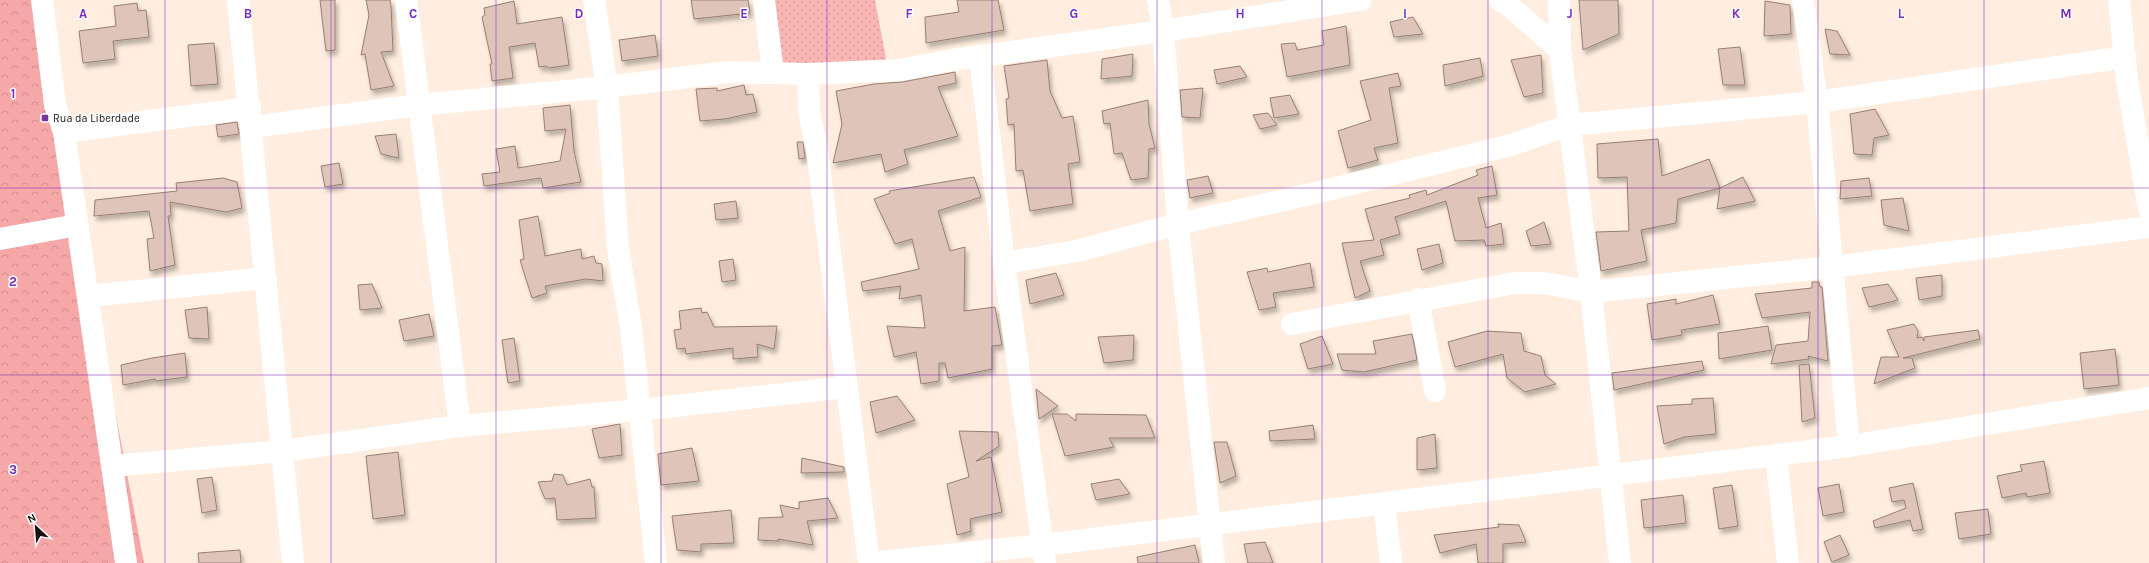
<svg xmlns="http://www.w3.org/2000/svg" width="2149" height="563" viewBox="0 0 2149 563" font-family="Karla,sans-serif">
  <defs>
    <pattern id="forest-crowns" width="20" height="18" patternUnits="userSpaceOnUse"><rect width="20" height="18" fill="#f6a7a7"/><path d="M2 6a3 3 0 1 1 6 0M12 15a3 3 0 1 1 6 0" fill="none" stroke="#d28f8e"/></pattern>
    <pattern id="park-dots" width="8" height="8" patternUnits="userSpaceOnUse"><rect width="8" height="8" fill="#fab5b5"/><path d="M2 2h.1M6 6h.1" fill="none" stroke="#d69b9a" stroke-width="1.8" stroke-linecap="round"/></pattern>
    <filter id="shadow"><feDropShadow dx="2.5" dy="4.5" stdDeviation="2" flood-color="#0004"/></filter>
  </defs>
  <rect width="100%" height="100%" fill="#ffeedf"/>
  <polygon fill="url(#forest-crowns)" points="0,0 37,0 144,563 0,563"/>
  <polygon fill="url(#park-dots)" points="768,0 875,0 887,64 778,67"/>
  <g fill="#dfc4ba" stroke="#977e75" filter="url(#shadow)">
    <polygon points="320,0 335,0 335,50 326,51"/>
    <polygon points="366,0 390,0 391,6 393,51 381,52 394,86 371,90 365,54 361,55 369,15"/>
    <polygon points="691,0 748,0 750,13 694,19"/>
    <polygon points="957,0 998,0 1004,30 926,43 925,17 959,12"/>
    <polygon points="1579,0 1618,0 1619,34 1583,50"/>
    <polygon points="514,1 517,24 562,17 569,65 549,68 546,66 539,67 535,43 509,47 513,78 492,81 490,64 492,64 482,17 485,15 484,8"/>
    <polygon points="1765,1 1790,5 1791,34 1764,36"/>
    <polygon points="137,3 138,11 146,10 149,37 113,41 115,59 83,63 79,31 116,26 114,6"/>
    <polygon points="1413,17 1423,34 1394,37 1390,22"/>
    <polygon points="1346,26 1350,65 1287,77 1281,44 1295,43 1297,50 1324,45 1322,31"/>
    <polygon points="1825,29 1837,31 1850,55 1830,54"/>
    <polygon points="655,35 658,56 622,61 619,40"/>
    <polygon points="214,43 218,84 191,86 188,45"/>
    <polygon points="1740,47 1745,85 1723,85 1718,49"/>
    <polygon points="1133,54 1132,76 1101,79 1102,59"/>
    <polygon points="1541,55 1543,93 1524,97 1511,60"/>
    <polygon points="1480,58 1483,76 1445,86 1443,65"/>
    <polygon points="1047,60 1050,91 1062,118 1073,116 1080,162 1068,164 1073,204 1030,211 1023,170 1016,171 1014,124 1008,125 1006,99 1009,98 1004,66"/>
    <polygon points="1240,66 1247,77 1217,84 1214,70"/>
    <polygon points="955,72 956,83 938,87 958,136 904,150 908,164 885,172 881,154 833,163 842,124 836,91 874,84 902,82"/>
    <polygon points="1398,73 1401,86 1389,88 1398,143 1374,148 1378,160 1348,168 1338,131 1371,120 1360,81"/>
    <polygon points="744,85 746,95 753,94 757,112 725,119 700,121 696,89 717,88 717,91"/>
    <polygon points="1203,88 1200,118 1182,117 1180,90"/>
    <polygon points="1290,95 1299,114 1274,118 1270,98"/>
    <polygon points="1148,100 1149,124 1155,148 1149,149 1148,178 1131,180 1122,153 1114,154 1110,123 1104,124 1102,111"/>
    <polygon points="570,105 574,151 581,182 543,188 541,178 484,186 482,174 500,172 496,149 515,146 518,168 560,161 566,129 545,131 543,108"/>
    <polygon points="1875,109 1889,135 1874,138 1872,155 1854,154 1850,114"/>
    <polygon points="1268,113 1277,125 1260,129 1253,115"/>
    <polygon points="237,122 239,134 218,137 216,125"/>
    <polygon points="396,134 399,158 381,154 375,136"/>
    <polygon points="1658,139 1662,176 1709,159 1720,188 1678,199 1676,223 1641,230 1647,261 1601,271 1596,232 1629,231 1627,177 1598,178 1597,144"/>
    <polygon points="797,142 803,142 805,158 799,159"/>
    <polygon points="339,163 343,184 325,187 321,166"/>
    <polygon points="1492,166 1497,195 1478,198 1486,228 1501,223 1504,244 1486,246 1484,240 1455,241 1446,201 1395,217 1400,234 1380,240 1384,255 1360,261 1370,291 1355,298 1342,243 1374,240 1365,209 1410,198 1409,195 1426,190 1427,195 1478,175 1476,170"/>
    <polygon points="1208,176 1213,193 1190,198 1187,180"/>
    <polygon points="974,177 981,197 938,211 950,251 965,247 964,311 995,307 1002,345 992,346 992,369 948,378 945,363 939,363 939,381 921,384 916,352 894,357 887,326 925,328 921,295 899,299 901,286 863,291 861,282 919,269 912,239 895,244 874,199 890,193 889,191"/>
    <polygon points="1743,177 1755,201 1717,209 1720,188"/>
    <polygon points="223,178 237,182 242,208 226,212 170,202 171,216 168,216 175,265 150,271 147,239 154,238 149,211 94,216 95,200 177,191 176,183"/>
    <polygon points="1869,178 1872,196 1840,199 1841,181"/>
    <polygon points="1903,198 1909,231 1884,225 1881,200"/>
    <polygon points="736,201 738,218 716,220 714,204"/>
    <polygon points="538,216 545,256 581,249 582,259 594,256 596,263 602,264 603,281 586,279 545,286 547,293 532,298 520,260 524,259 519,220"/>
    <polygon points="1544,222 1551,244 1531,246 1526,231"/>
    <polygon points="1439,244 1443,263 1422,270 1417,249"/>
    <polygon points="733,259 736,280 722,282 719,261"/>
    <polygon points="1310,263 1314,287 1273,293 1276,307 1259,310 1247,272 1267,268 1268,272"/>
    <polygon points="1056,273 1064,295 1030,304 1026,280"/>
    <polygon points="1942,275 1942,296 1919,300 1916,278"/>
    <polygon points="1812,282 1819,282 1820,287 1822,287 1828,361 1808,356 1809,359 1771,364 1776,345 1808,341 1810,312 1762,318 1755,294 1812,288"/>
    <polygon points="372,284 382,308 360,310 358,285"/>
    <polygon points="1888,284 1898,300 1869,307 1862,288"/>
    <polygon points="1713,295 1720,324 1681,330 1682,335 1652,340 1647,304 1676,299 1676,304"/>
    <polygon points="207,307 209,339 189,338 185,310"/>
    <polygon points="701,308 702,313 707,312 714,327 777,326 774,349 757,344 758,357 733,359 733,348 686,354 685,348 677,349 674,330 681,329 679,311"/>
    <polygon points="429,314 434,336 404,341 399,320"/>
    <polygon points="1914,324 1918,331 1917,338 1922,337 1924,341 1924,337 1978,330 1980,339 1903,358 1912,358 1915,368 1874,384 1881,357 1899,357 1887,330"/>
    <polygon points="1768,326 1772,350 1719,359 1718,333"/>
    <polygon points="1487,331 1521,333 1524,351 1541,356 1545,375 1556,384 1525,392 1507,378 1503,354 1455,367 1448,342"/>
    <polygon points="1412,334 1417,360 1364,372 1342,370 1337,354 1376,354 1373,341"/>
    <polygon points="1134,335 1133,360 1104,363 1098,337"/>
    <polygon points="1322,336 1333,364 1308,369 1300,344"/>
    <polygon points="514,338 520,381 508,383 502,340"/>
    <polygon points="2115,349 2119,385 2084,389 2080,353"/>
    <polygon points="185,353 187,377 156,381 155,379 123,385 121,365 152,358"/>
    <polygon points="1702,361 1704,370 1614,390 1612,373"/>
    <polygon points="1809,364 1815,418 1802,422 1799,365"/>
    <polygon points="1036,389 1058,406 1039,419"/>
    <polygon points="897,396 915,420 876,433 870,402"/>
    <polygon points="1713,398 1716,434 1684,437 1664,444 1657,406 1692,404 1692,399"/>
    <polygon points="1052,414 1067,414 1076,421 1076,414 1146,415 1155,438 1109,438 1114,447 1065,456"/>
    <polygon points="620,424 622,455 599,458 592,429"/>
    <polygon points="1313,425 1315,439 1270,441 1269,431"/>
    <polygon points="959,431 998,432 999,446 976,461 991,457 1002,512 970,519 971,531 957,535 947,484 969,477"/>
    <polygon points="1435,434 1437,468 1417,470 1417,438"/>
    <polygon points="1214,442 1227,442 1236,476 1220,483"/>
    <polygon points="692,448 699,481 661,485 658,454"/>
    <polygon points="398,452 405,515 373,519 366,456"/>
    <polygon points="802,458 844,467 844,472 801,473"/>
    <polygon points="2044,461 2050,493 2027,497 2026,493 2002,498 1997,476 2022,471 2020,465"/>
    <polygon points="554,474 563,475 567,485 590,479 592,487 594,487 596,518 557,520 555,498 545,499 538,482 552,481"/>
    <polygon points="212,477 217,510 202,513 197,479"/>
    <polygon points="1119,479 1130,494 1096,500 1091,484"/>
    <polygon points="1913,483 1923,529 1913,531 1910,520 1875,528 1873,521 1906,508 1904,500 1892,502 1889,488"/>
    <polygon points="1839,484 1844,512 1823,516 1818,488"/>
    <polygon points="1732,485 1738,526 1719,529 1713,488"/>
    <polygon points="1683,495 1686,523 1644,528 1641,500"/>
    <polygon points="828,498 838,518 807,521 813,545 778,539 778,541 758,540 759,518 783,517 780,505 799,509 799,502"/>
    <polygon points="1988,509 1991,534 1959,539 1955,513"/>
    <polygon points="731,510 734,543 701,544 701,552 677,550 672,516"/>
    <polygon points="1498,524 1519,525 1526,542 1503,544 1503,563 1478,563 1476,544 1440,553 1434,535 1499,527"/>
    <polygon points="1840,535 1849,555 1832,562 1824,542"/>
    <polygon points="1265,542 1273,563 1248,563 1244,544"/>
    <polygon points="1195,545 1199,563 1138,563 1137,557"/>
    <polygon points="240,550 241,563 199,563 198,553"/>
  </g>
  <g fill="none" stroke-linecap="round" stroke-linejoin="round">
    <g stroke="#fff" stroke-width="22">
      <polyline points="42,0 55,105 64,132 126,563"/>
      <polyline points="238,0 293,563"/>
      <polyline points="406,0 460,426"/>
      <polyline points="594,0 607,87 618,249 631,328 656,563"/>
      <polyline points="764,0 773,72"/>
      <polyline points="1158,0 1163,31 1178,224 1214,563"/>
      <polyline points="1500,0 1507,4 1560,50"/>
      <polyline points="1559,0 1560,50 1591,292 1620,563"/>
      <polyline points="1803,0 1817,102 1849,446"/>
      <polyline points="2119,0 2127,80 2149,209"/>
      <polyline points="980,56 1004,263 1045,563"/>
      <polyline points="808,74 809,111 817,150 869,563"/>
      <polyline points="251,127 419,105 607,87 728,72 808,74 900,70 952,60 1163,31 1360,0"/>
      <polyline points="64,132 250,108"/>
      <polyline points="0,239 78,225"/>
      <polyline points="1004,263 1077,251 1178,224 1311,194 1511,145 1569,125 1817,102 2125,57"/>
      <polyline points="89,296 266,278"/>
      <polyline points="1418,299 1435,391"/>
      <polyline points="1292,324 1515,283 1544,283 1591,292 1832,267 2149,227"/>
      <polyline points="1776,455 1788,563"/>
      <polyline points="112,466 283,451 460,426 639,410 846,387"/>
      <polyline points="1384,503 1391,563"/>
      <polyline points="870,563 1043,545 1849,446 2149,398"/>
    </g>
  </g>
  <path fill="none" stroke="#7b2cbf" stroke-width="1" stroke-opacity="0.55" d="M165,0V563M331,0V563M496,0V563M661,0V563M827,0V563M992,0V563M1157,0V563M1322,0V563M1488,0V563M1653,0V563M1818,0V563M1984,0V563M0,188H2149M0,375H2149"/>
  <rect fill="#7f2e9d" stroke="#fefefe" stroke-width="1.5" x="41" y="114" width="8" height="8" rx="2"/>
  <g text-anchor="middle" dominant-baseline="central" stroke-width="3" stroke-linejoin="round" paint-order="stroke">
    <g font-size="11" fill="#19110b" stroke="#fefefe" text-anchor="start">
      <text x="53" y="118">Rua da Liberdade</text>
    </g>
  </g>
  <g font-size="13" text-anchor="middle" font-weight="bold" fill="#7b2cbf" stroke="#fefefe" stroke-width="3" stroke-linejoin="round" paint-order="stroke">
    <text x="83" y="18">A</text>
    <text x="248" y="18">B</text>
    <text x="413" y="18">C</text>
    <text x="579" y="18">D</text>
    <text x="744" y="18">E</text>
    <text x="909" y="18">F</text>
    <text x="1074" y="18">G</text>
    <text x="1240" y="18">H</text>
    <text x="1405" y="18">I</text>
    <text x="1570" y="18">J</text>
    <text x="1736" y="18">K</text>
    <text x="1901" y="18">L</text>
    <text x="2066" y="18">M</text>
    <text x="13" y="98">1</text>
    <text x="13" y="286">2</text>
    <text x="13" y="474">3</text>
  </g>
  <g transform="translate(36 527) rotate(334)" stroke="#fefefe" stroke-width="3" paint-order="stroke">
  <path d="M0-3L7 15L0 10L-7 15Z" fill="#19110b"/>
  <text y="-6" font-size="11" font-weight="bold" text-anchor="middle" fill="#19110b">N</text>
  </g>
</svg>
